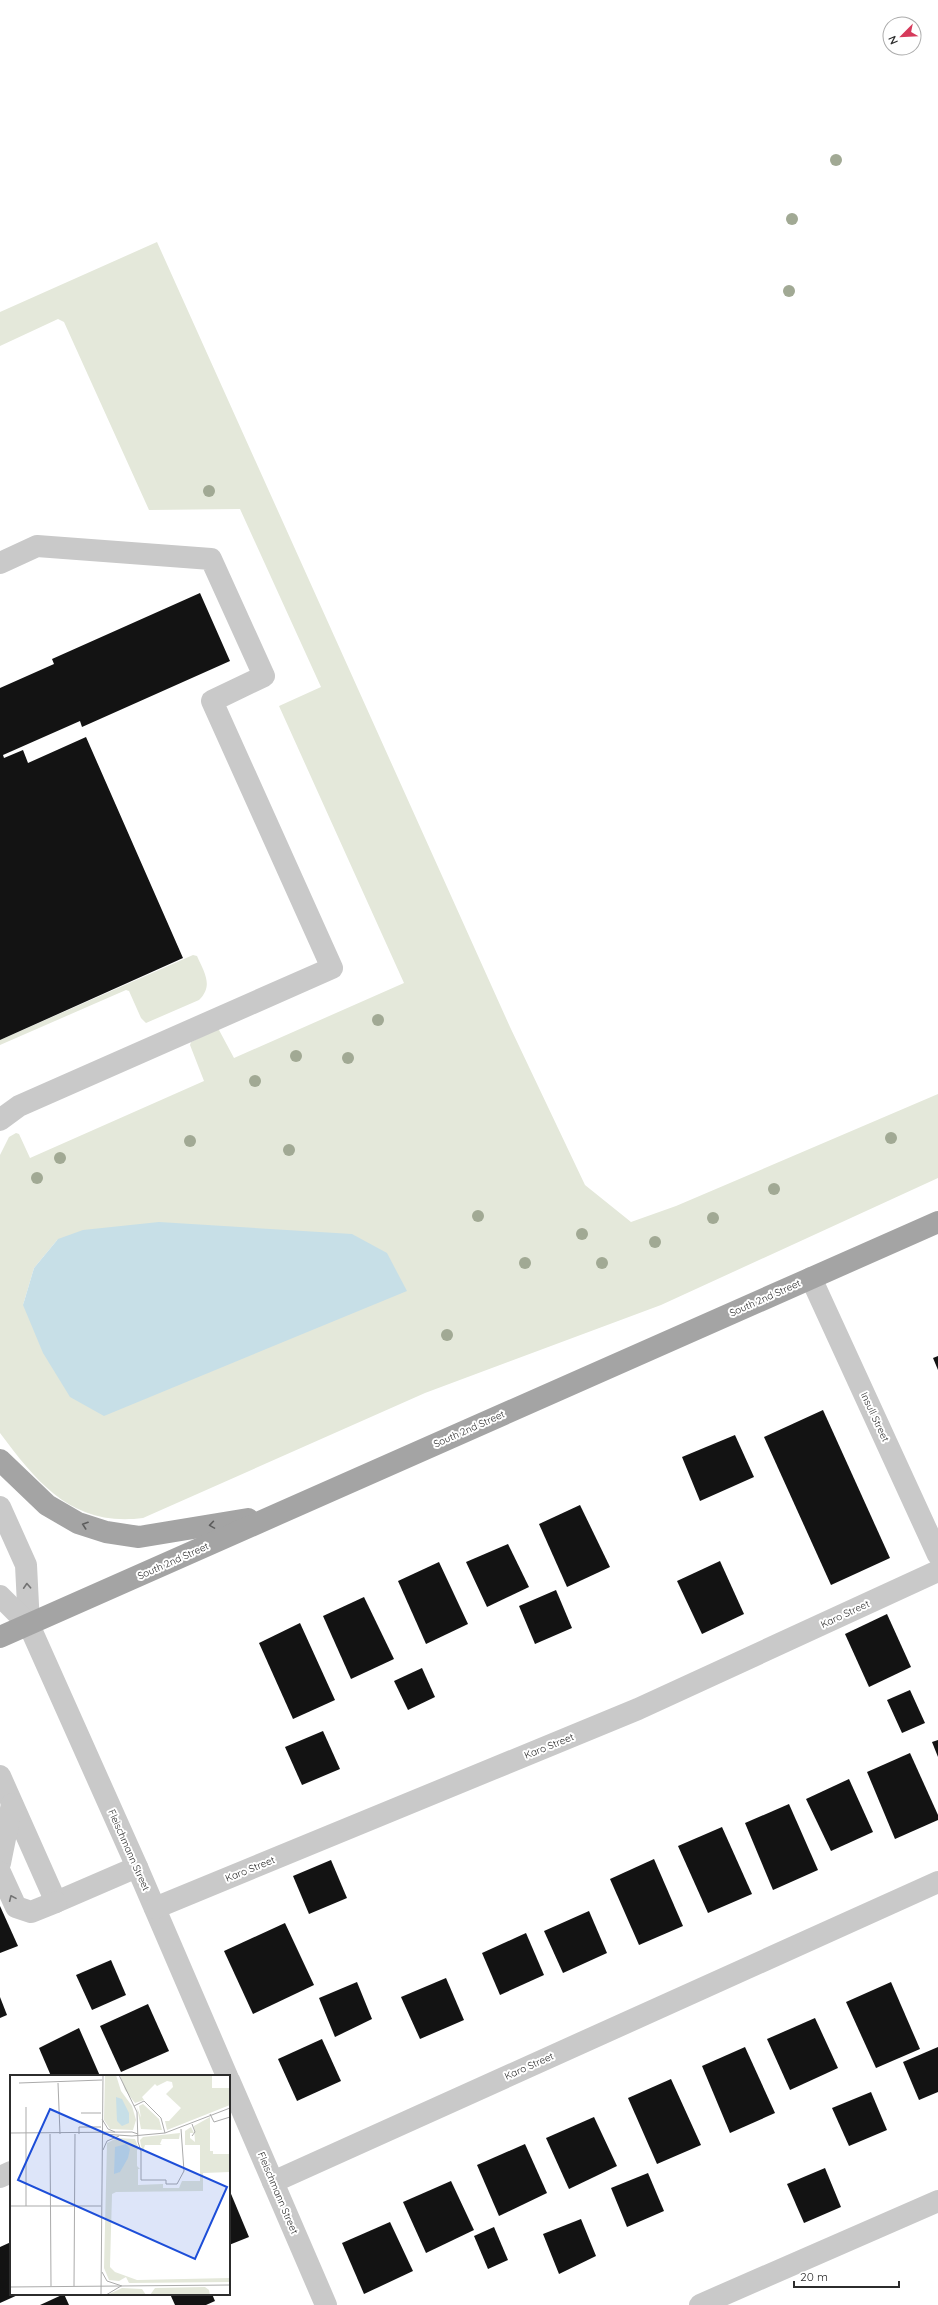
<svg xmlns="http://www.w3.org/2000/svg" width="938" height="2305" viewBox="0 0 938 2305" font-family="Quicksand,sans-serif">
  <rect width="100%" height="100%" fill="#fff"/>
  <g fill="#e4e8da" fill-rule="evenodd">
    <path d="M157,242L510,1027L585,1185L631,1222L676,1206L938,1094V1178L661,1305L425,1393L143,1518C73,1527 38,1484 0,1433V1155L9,1137L16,1133L19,1134L30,1158L204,1081L190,1045L191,1042L216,1030H219L234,1058L404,983L279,706L321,687L240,509L149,510L64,322L58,319L0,346V312ZM58,1239L23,1305L34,1268Z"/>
    <path d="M193,955L197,956C204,972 214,986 199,1000L146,1023L141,1018L129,991L126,990L0,1045V1040Z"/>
  </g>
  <polygon fill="#c7dfe7" points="159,1222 352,1234 387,1253 407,1291 104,1416 70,1397 43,1353 23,1305 34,1268 58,1239 83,1230"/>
  <g fill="#131313">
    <polygon points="200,593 230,661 82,727 80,721 3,755 4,758 23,750 28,763 86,737 183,958 0,1040 0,688 54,664 52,659"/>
    <polygon points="938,1356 938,1370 933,1358"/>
    <polygon points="823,1410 890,1558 831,1585 764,1437"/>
    <polygon points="735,1435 754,1477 700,1501 682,1457"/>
    <polygon points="580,1505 610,1567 567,1587 539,1524"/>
    <polygon points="508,1544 529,1587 487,1607 466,1562"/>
    <polygon points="720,1561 744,1614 702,1634 677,1581"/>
    <polygon points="439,1562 468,1624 426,1644 398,1581"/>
    <polygon points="556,1590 572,1628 535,1644 519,1606"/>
    <polygon points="364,1597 394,1659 351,1679 323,1616"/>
    <polygon points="887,1614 911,1667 869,1687 845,1634"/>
    <polygon points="300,1623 335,1700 293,1719 259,1643"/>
    <polygon points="422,1668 435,1697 408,1710 394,1681"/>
    <polygon points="910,1690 925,1723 902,1733 887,1700"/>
    <polygon points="323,1731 340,1769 302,1785 285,1747"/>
    <polygon points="938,1740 938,1757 932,1742"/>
    <polygon points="910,1753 938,1815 938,1820 895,1839 867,1772"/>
    <polygon points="849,1779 873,1832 831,1851 806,1799"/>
    <polygon points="789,1804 818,1870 773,1890 745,1823"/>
    <polygon points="722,1827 752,1894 708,1913 678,1846"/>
    <polygon points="654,1859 683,1926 639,1945 610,1879"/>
    <polygon points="331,1860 347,1898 309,1914 293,1876"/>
    <polygon points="0,1906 18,1946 0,1953"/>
    <polygon points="589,1911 607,1953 563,1973 544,1931"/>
    <polygon points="285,1923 314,1985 253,2014 224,1951"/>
    <polygon points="526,1933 544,1975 500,1995 482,1953"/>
    <polygon points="111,1960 126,1995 92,2010 76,1975"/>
    <polygon points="446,1978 464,2020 420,2039 401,1997"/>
    <polygon points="357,1982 372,2019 335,2037 319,1998"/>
    <polygon points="891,1982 920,2049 876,2068 846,2002"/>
    <polygon points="0,1997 7,2015 0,2018"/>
    <polygon points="148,2004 169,2051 121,2072 100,2026"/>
    <polygon points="815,2018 838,2068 790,2090 767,2039"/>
    <polygon points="79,2028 100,2076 51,2076 39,2048"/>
    <polygon points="322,2039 341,2081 297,2101 278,2059"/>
    <polygon points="745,2047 775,2113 730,2133 702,2066"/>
    <polygon points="938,2047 938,2092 919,2100 903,2062"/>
    <polygon points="671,2079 701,2145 657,2164 628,2098"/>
    <polygon points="871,2092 887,2130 849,2146 832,2108"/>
    <polygon points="594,2117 617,2166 569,2189 546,2138"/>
    <polygon points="525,2144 547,2193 499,2216 477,2165"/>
    <polygon points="825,2168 841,2207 804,2223 787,2184"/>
    <polygon points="648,2173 664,2211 627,2227 611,2188"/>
    <polygon points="451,2181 474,2230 426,2253 403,2202"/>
    <polygon points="229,2189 249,2237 229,2245"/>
    <polygon points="581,2219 596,2256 559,2274 543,2234"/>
    <polygon points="390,2222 413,2271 364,2294 342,2243"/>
    <polygon points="494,2227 508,2260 488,2269 474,2236"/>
    <polygon points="11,2242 11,2294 20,2294 0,2303 0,2247"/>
    <polygon points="64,2294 69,2305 40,2305"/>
    <polygon points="170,2294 212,2294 215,2301 206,2305 175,2305"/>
  </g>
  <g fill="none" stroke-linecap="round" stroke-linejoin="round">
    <g stroke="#c9c9c9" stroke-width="22">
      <polyline points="0,563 37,546 211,559 264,676 212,701 332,968 19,1106 0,1120"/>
      <polyline points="811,1278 938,1555"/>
      <polyline points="0,1507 26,1565 29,1625 137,1867 227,2076"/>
      <polyline points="0,1596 29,1625"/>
      <polyline points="0,1776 56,1902 137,1867"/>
      <polyline points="0,1863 12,1804"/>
      <polyline points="0,1872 16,1907 31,1912 56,1902"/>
      <polyline points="155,1908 638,1709 938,1571"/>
      <polyline points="229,2080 326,2305"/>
      <polyline points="0,2177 11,2172"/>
      <polyline points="273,2182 938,1882"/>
      <polyline points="700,2305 938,2201"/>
    </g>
    <g stroke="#a4a4a4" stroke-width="22">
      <polyline points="0,1460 47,1505 78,1523 106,1532 139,1537 248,1519"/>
      <polyline points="0,1637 938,1222"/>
    </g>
  </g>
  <g fill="#a1a994">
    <circle cx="836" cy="160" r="6"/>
    <circle cx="792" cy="219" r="6"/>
    <circle cx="789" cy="291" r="6"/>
    <circle cx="209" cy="491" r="6"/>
    <circle cx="378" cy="1020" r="6"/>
    <circle cx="296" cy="1056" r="6"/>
    <circle cx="348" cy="1058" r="6"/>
    <circle cx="255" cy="1081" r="6"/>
    <circle cx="891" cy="1138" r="6"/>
    <circle cx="190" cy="1141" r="6"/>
    <circle cx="289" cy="1150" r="6"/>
    <circle cx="60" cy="1158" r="6"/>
    <circle cx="37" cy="1178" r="6"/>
    <circle cx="774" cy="1189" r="6"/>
    <circle cx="478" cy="1216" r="6"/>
    <circle cx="713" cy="1218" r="6"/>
    <circle cx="582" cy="1234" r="6"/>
    <circle cx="655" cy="1242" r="6"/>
    <circle cx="525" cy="1263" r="6"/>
    <circle cx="602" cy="1263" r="6"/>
    <circle cx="447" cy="1335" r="6"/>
  </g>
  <defs><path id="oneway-chevron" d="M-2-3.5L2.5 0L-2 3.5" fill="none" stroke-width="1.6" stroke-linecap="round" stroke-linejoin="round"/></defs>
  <g stroke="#5c5c5c">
    <use href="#oneway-chevron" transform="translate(85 1525) rotate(-161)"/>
    <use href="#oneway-chevron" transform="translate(212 1525) rotate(171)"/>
  </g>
  <g stroke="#737373">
    <use href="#oneway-chevron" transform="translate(27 1586) rotate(-93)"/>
    <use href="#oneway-chevron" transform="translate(12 1898) rotate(-114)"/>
  </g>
  <g text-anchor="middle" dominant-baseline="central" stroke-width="4" stroke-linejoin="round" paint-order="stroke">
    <g font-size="10" fill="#2c2c2c" stroke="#fff">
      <text transform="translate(765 1298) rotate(-24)">South 2nd Street</text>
      <text transform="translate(875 1417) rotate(65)">Insull Street</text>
      <text transform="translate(469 1429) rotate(-24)">South 2nd Street</text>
      <text transform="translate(173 1561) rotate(-24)">South 2nd Street</text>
      <text transform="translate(845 1614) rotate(-25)">Karo Street</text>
      <text transform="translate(549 1746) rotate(-22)">Karo Street</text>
      <text transform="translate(129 1850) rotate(66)">Fleischmann Street</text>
      <text transform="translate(250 1869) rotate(-22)">Karo Street</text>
      <text transform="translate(529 2066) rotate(-24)">Karo Street</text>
      <text transform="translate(278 2193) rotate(67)">Fleischmann Street</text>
    </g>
  </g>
  <g transform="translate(10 2075)">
    <rect width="220" height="220" fill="#fff"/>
    <path d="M95,0H106L111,16L122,31L126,45L123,55L100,54L94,45ZM110,0H202V13H220V30L157,55L155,46H159L171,33L156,19L163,12L162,7L157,6L147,11L145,9L132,22L134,25L125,28L115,15ZM133,29L149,44L152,55L131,54L127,32L131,43L129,31ZM200,42V76H203V79H220V97L193,98V116L106,117L102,119L100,192L105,197L127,205L220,203V207L119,208L116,202L109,206L99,205L94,193L97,68L107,63L125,64L129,74L127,75V91L130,94H128V110L153,109V113H169L172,106H190V70H175V56L181,52L184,58H180V63L185,67L184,51ZM170,58L169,64H152L150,69L152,70H135L133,76L131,71L130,65L133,62ZM195,212L199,215L200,220H140L145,213ZM112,213L132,214L136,220H97Z" fill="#e4e8da"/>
    <path d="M106,22L112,24L119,38V48L112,51L107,46ZM116,69L120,74L118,83L110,97L104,99L105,72Z" fill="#c7dfe7"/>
    <path fill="none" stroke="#ababab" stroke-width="1" d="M109,0L127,37L128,67L131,76V105H156V109H167L174,96L171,54M9,8L92,5M48,8L50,59M124,31L134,26L151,43L155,58M71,38H91M200,39L204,47L220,42M92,44L98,54L105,57M182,49L185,57L182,61M0,58L122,57L128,59M40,59L41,211M69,59V52H91M92,59L122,61L155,58L220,33M93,75L97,66L109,61M0,131H91M16,131V32M92,197L97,206L112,211M64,211L65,59M0,212L220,210M91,220L93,0M96,220L111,211"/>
    <path fill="#1d4ed8" fill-opacity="0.15" stroke="#1d4ed8" stroke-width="2" d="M40,34L217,112L185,184L8,105Z"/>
    <rect width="220" height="220" fill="none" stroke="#2c2c2c" stroke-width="2"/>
  </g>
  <g transform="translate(902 36) rotate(246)"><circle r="19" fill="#ffffff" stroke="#ababab"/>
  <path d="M0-3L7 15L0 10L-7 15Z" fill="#d63a5b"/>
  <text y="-6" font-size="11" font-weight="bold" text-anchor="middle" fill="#2c2c2c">N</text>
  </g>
  <path d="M794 2281v6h105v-6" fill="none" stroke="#2c2c2c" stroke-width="2"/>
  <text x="800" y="2281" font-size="12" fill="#2c2c2c" stroke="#ffffff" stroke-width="3" paint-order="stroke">20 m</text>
</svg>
